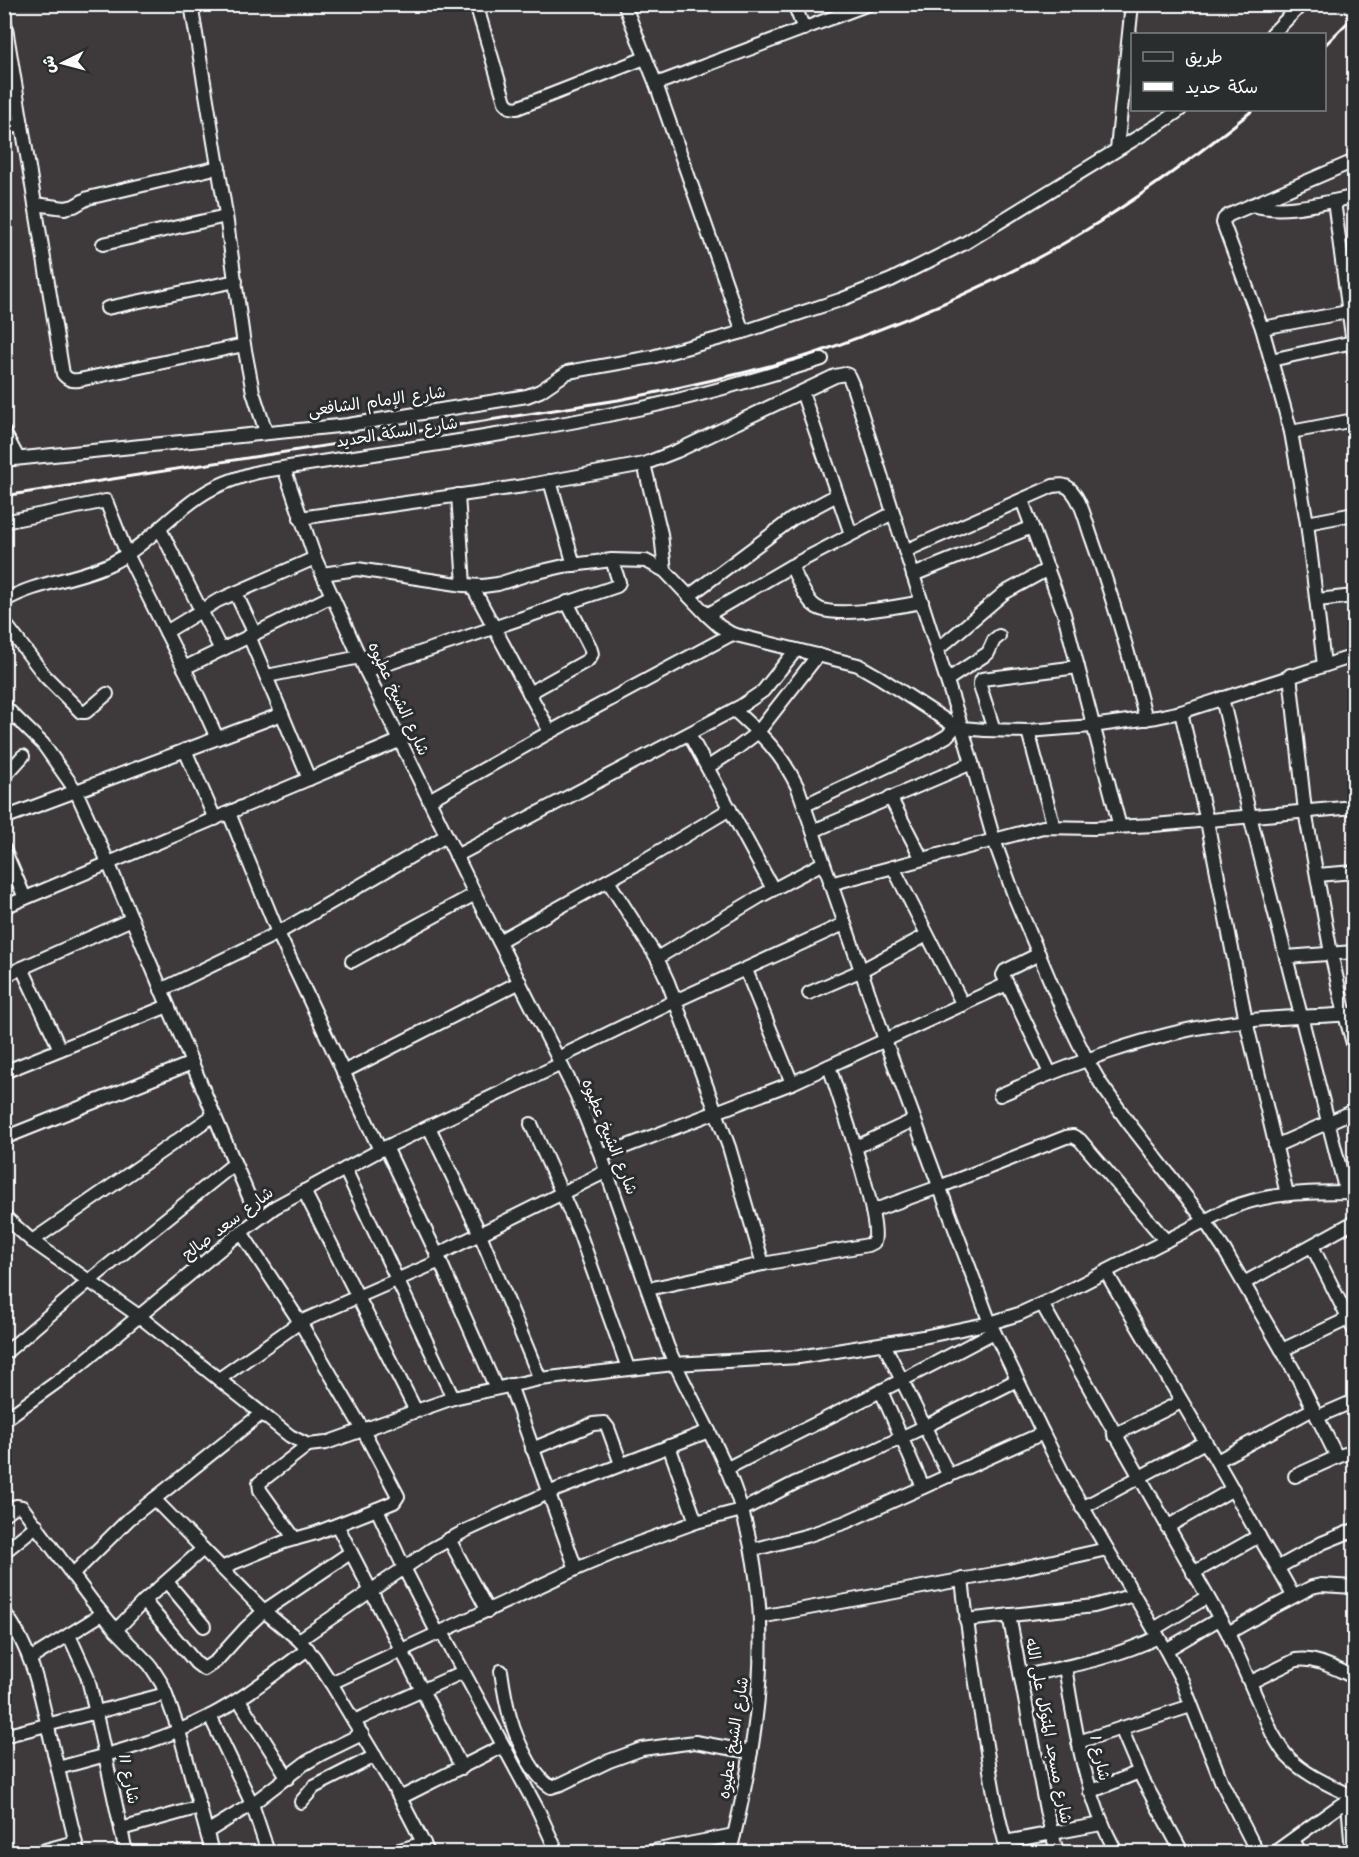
<svg xmlns="http://www.w3.org/2000/svg" width="1359" height="1857" viewBox="0 0 1359 1857" font-family="Kalam,'Playpen Sans Arabic',sans-serif">
  <rect width="100%" height="100%" fill="#3e3a3b"/>
  <filter id="ink" filterUnits="userSpaceOnUse"><feTurbulence type="fractalNoise" baseFrequency=".0167" numOctaves="2"/><feDisplacementMap in="SourceGraphic" scale="12" xChannelSelector="R" yChannelSelector="G"/><feConvolveMatrix kernelMatrix="1 2 1 2 8 2 1 2 1" color-interpolation-filters="sRGB"/></filter>
  <g filter="url(#ink)">
    <g fill="none" stroke-linecap="round" stroke-linejoin="round">
      <defs>
        <g id="minor">
          <polyline points="191,4 225,208 244,345 253,392 266,432"/>
          <polyline points="476,4 505,102 510,107 517,108 645,58"/>
          <polyline points="624,4 656,84 743,332"/>
          <polyline points="794,4 804,29"/>
          <path d="M4,16L63,374C68,380 72,381 79,380L244,345"/>
          <polyline points="1272,34 1302,4"/>
          <polyline points="656,84 869,4"/>
          <polyline points="4,128 22,125"/>
          <polyline points="1117,149 1132,4"/>
          <polyline points="1334,201 1354,351"/>
          <polyline points="35,204 65,208 74,206 88,198 219,167"/>
          <path d="M1251,205C1286,214 1320,203 1354,197"/>
          <polyline points="103,244 226,216"/>
          <polyline points="107,308 236,281"/>
          <polyline points="1262,328 1353,311"/>
          <polyline points="1271,360 1353,342"/>
          <polyline points="802,392 851,534"/>
          <polyline points="4,432 18,458"/>
          <polyline points="1291,432 1354,420"/>
          <polyline points="4,460 348,425 527,396 540,391 568,372 652,357 743,332 840,300 891,280 965,243 1161,123 1180,110"/>
          <polyline points="644,464 661,534 665,571"/>
          <path d="M284,468L315,558L366,671L475,894L576,1094L601,1156L667,1345C690,1401 725,1452 742,1511C776,1625 758,1739 730,1852"/>
          <polyline points="550,481 574,565"/>
          <polyline points="458,495 464,585"/>
          <polyline points="1022,500 1064,614 1120,827"/>
          <polyline points="300,518 524,486 644,464 677,451 835,376 845,374 848,375 852,384 962,728 994,840 1015,898 1062,1009 1087,1060 1101,1084 1128,1122 1205,1221 1225,1251 1298,1378 1337,1457"/>
          <polyline points="4,522 106,501 127,554 199,698 217,738"/>
          <polyline points="1307,523 1354,514"/>
          <polyline points="160,529 221,650"/>
          <path d="M905,551L1053,486C1059,485 1065,484 1070,489C1082,501 1086,523 1092,539C1113,598 1130,658 1146,719"/>
          <path d="M791,566C797,577 805,599 815,606C831,620 901,606 922,602"/>
          <polyline points="322,574 357,569 464,585 483,586 498,584 529,574 564,566 612,560 646,561 665,571 707,615 719,626 732,634 858,665 879,677 950,723 962,728 985,730 1028,731 1092,726 1157,717 1181,712 1354,656"/>
          <polyline points="913,575 1032,527"/>
          <polyline points="472,586 550,732"/>
          <polyline points="236,594 255,634"/>
          <polyline points="689,596 792,519 837,495"/>
          <polyline points="1317,600 1354,596"/>
          <path d="M4,601C38,581 78,580 112,563C147,545 171,514 203,494C220,483 239,477 258,472C381,452 506,436 628,411C693,398 758,379 822,359"/>
          <polyline points="707,615 791,566 893,513"/>
          <polyline points="4,622 45,676 81,712 86,712 107,694"/>
          <polyline points="166,632 217,601 315,558"/>
          <polyline points="937,650 1004,593 1048,569"/>
          <polyline points="1324,665 1307,523 1291,432 1262,328 1223,223 1224,219 1229,215 1354,161"/>
          <polyline points="184,668 332,596"/>
          <polyline points="366,671 617,586 619,582 612,560"/>
          <polyline points="1290,675 1305,811 1331,953 1345,1015 1354,1047"/>
          <polyline points="267,676 360,657"/>
          <polyline points="947,680 988,653 994,640 999,636"/>
          <polyline points="529,693 588,660 592,654 590,647 567,602"/>
          <polyline points="1222,698 1250,816 1346,1192"/>
          <polyline points="4,706 43,744 76,791 108,862 192,1063 4,1138"/>
          <path d="M734,710C762,735 781,752 798,788L885,1040L990,1323L1043,1433L846,1522L809,1535L752,1550"/>
          <polyline points="1181,712 1207,821 1246,1021 1287,1194"/>
          <polyline points="282,714 309,779"/>
          <polyline points="994,730 980,686 980,683 982,679 1078,667"/>
          <polyline points="1028,731 1054,827"/>
          <polyline points="689,734 773,889"/>
          <polyline points="185,750 215,819"/>
          <polyline points="708,767 736,749 758,732 818,655"/>
          <polyline points="4,777 23,756"/>
          <polyline points="890,797 922,859"/>
          <polyline points="429,800 550,732 732,634"/>
          <polyline points="805,805 928,747 947,736 956,726"/>
          <polyline points="229,813 278,933 380,1150"/>
          <polyline points="4,818 282,714 249,636"/>
          <polyline points="813,831 972,763"/>
          <polyline points="4,849 25,898"/>
          <polyline points="456,856 741,706 763,691 796,650"/>
          <polyline points="893,867 963,1005"/>
          <polyline points="1317,875 1354,872"/>
          <polyline points="608,881 657,958 668,982 729,1147 763,1264"/>
          <polyline points="830,884 1043,827 1094,828 1154,825 1354,807"/>
          <polyline points="4,907 399,741"/>
          <polyline points="499,941 648,858 730,809"/>
          <polyline points="1039,954 1005,971 1003,975 1050,1073"/>
          <polyline points="1286,957 1354,952"/>
          <polyline points="657,958 759,897 823,863"/>
          <polyline points="352,961 475,894"/>
          <polyline points="22,968 60,1049"/>
          <polyline points="746,970 792,1083"/>
          <polyline points="4,976 132,919"/>
          <polyline points="161,990 278,933 446,836"/>
          <polyline points="809,993 860,971 927,935"/>
          <polyline points="558,1058 675,1001 844,924"/>
          <polyline points="192,1063 258,1218"/>
          <polyline points="4,1072 168,1006"/>
          <polyline points="343,1072 520,982"/>
          <path d="M1000,1095C1071,1064 1149,1034 1226,1023C1269,1017 1312,1017 1354,1014"/>
          <polyline points="531,1124 579,1232 628,1368"/>
          <polyline points="429,1127 480,1234 540,1379"/>
          <polyline points="1275,1146 1354,1111"/>
          <polyline points="386,1147 440,1261 496,1388"/>
          <polyline points="856,1147 914,1120"/>
          <polyline points="601,1156 792,1083 1007,984"/>
          <polyline points="345,1169 453,1398"/>
          <polyline points="304,1191 416,1411"/>
          <polyline points="872,1211 939,1187 1066,1137 1073,1136 1080,1140 1166,1241"/>
          <path d="M4,1216L32,1241L139,1316L290,1436L308,1445L326,1443L453,1398L540,1379L674,1364L799,1357L923,1337L990,1323L1019,1314L1050,1300L1228,1209C1269,1192 1310,1192 1354,1192"/>
          <polyline points="32,1241 214,1115"/>
          <polyline points="1312,1246 1354,1330"/>
          <polyline points="437,1255 607,1171"/>
          <path d="M1106,1272C1156,1359 1209,1445 1257,1533C1269,1554 1282,1574 1293,1596"/>
          <polyline points="1244,1283 1354,1222"/>
          <path d="M648,1289L763,1264L868,1245L874,1242C882,1221 838,1094 829,1066"/>
          <path d="M1042,1304L1228,1633L1272,1733C1277,1741 1281,1750 1288,1757C1305,1775 1332,1786 1354,1797"/>
          <polyline points="884,1344 949,1476"/>
          <polyline points="1282,1350 1354,1316"/>
          <polyline points="4,1354 89,1281 234,1164"/>
          <polyline points="219,1379 300,1322 440,1261"/>
          <polyline points="510,1385 576,1569"/>
          <polyline points="881,1391 923,1487"/>
          <polyline points="1317,1417 1354,1401"/>
          <polyline points="4,1420 75,1369 241,1232 275,1207 380,1150 561,1064"/>
          <polyline points="1043,1433 1064,1475 1166,1650 1182,1681 1222,1783 1257,1852"/>
          <polyline points="1114,1435 1181,1402"/>
          <polyline points="669,1446 696,1522"/>
          <polyline points="532,1449 593,1424 604,1423 608,1428 621,1464"/>
          <polyline points="1217,1461 1313,1409"/>
          <path d="M726,1469C815,1423 906,1380 994,1332"/>
          <polyline points="1295,1476 1337,1457 1354,1451"/>
          <polyline points="154,1499 264,1611 299,1640 314,1657 331,1683 400,1798 428,1852"/>
          <polyline points="1082,1508 1205,1442"/>
          <polyline points="377,1509 404,1568 438,1634"/>
          <polyline points="4,1514 16,1506 22,1507 92,1601 116,1630 150,1665 162,1684 179,1731 212,1852"/>
          <polyline points="337,1525 462,1768"/>
          <polyline points="1167,1527 1233,1489"/>
          <polyline points="295,1539 260,1490 259,1483 308,1445"/>
          <polyline points="449,1539 488,1611"/>
          <polyline points="4,1552 37,1525"/>
          <polyline points="1279,1567 1322,1543 1354,1530"/>
          <polyline points="221,1568 284,1542 316,1533 377,1509 394,1502 398,1496 363,1430 300,1322 241,1232"/>
          <polyline points="1193,1573 1259,1536"/>
          <polyline points="72,1575 129,1519 261,1414"/>
          <path d="M962,1579C968,1633 976,1686 985,1739C991,1777 997,1816 1008,1852"/>
          <polyline points="167,1582 204,1626"/>
          <polyline points="144,1601 196,1663 204,1669 216,1661 246,1628 264,1611 350,1553"/>
          <path d="M4,1612C31,1647 40,1690 49,1732C59,1772 68,1812 78,1852"/>
          <polyline points="1009,1615 1046,1810 1057,1852"/>
          <polyline points="760,1617 1009,1571 1107,1549"/>
          <polyline points="966,1620 1094,1606 1134,1595"/>
          <polyline points="1154,1629 1207,1597"/>
          <polyline points="116,1630 144,1601 203,1549"/>
          <polyline points="442,1632 539,1812 557,1852"/>
          <polyline points="1228,1633 1272,1608 1312,1587 1321,1585 1354,1587"/>
          <polyline points="69,1635 87,1675 91,1691 126,1852"/>
          <polyline points="299,1640 432,1549 465,1531 548,1493 709,1431"/>
          <polyline points="1166,1650 1219,1619"/>
          <polyline points="30,1659 102,1614"/>
          <path d="M1065,1667C1076,1733 1084,1792 1116,1852"/>
          <path d="M501,1671C506,1706 511,1730 529,1762C535,1772 541,1781 551,1787L561,1784L609,1761L642,1749L695,1742L751,1752"/>
          <path d="M1021,1677C1068,1666 1115,1658 1158,1637"/>
          <path d="M1251,1682L1296,1660C1316,1657 1336,1669 1354,1677"/>
          <polyline points="331,1683 576,1569 628,1547 696,1522 742,1510 795,1483 871,1452 926,1426 1017,1380"/>
          <polyline points="239,1700 288,1778"/>
          <polyline points="210,1716 252,1804 268,1852"/>
          <polyline points="354,1721 463,1672"/>
          <polyline points="1121,1728 1143,1780 1182,1852"/>
          <polyline points="4,1736 166,1694"/>
          <polyline points="1078,1742 1191,1706"/>
          <path d="M58,1768C110,1754 162,1741 210,1716C245,1698 276,1672 308,1649"/>
          <polyline points="1090,1792 1139,1772"/>
          <polyline points="400,1798 503,1746"/>
          <polyline points="1348,1801 1352,1852"/>
          <polyline points="301,1802 314,1787 375,1756"/>
          <polyline points="121,1829 200,1807"/>
          <polyline points="207,1832 252,1804 304,1764 321,1754 362,1734"/>
          <polyline points="1293,1840 1300,1852"/>
          <polyline points="1005,1842 1101,1824"/>
          <polyline points="38,1852 75,1842"/>
          <polyline points="393,1852 424,1843"/>
          <polyline points="648,1852 734,1835"/>
          <polyline points="1275,1852 1339,1806 1354,1797"/>
        </g>
      </defs>
      <use href="#minor" stroke="#fff" stroke-width="16"/>
      <use href="#minor" stroke="#2a2d2e" stroke-width="12"/>
      <g stroke="#fff" stroke-width="3">
        <polyline points="1324,46 1354,16"/>
        <path d="M4,496L618,400C660,392 701,383 742,373C767,366 792,361 816,353C914,318 1011,278 1099,222C1153,188 1204,150 1253,110"/>
      </g>
    </g>
  </g>
  <g text-anchor="middle" dominant-baseline="central" stroke-width="6" stroke-linejoin="round" paint-order="stroke">
    <g font-size="16" fill="#fff" stroke="#2a2d2e">
      <text transform="translate(377 402) rotate(-8)">شارع الإمام الشافعى</text>
      <text transform="translate(397 433) rotate(-9)">شارع السكة الحديد</text>
      <text transform="translate(398 699) rotate(65)">شارع الشيخ عطيوه</text>
      <text transform="translate(609 1137) rotate(68)">شارع الشيخ عطيوه</text>
      <text transform="translate(228 1224) rotate(-37)">شارع سعد صالح</text>
      <text transform="translate(1048 1731) rotate(79)">شارع مسجد المتوكل على الله</text>
      <text transform="translate(734 1738) rotate(-81)">شارع الشيخ عطيوه</text>
      <text transform="translate(1099 1758) rotate(77)">شارع 1</text>
      <text transform="translate(128 1779) rotate(78)">شارع 11</text>
    </g>
  </g>
  <rect width="1359" height="1857" fill="none" stroke="#2a2d2e" stroke-width="24"/>
  <rect x="12" y="12" width="1335" height="1833" fill="none" stroke="#fff" stroke-width="2" filter="url(#ink)"/>
  <rect x="1131" y="33" width="195" height="78" fill="#2a2d2e" stroke="#7f8182" stroke-width="1.5"/>
  <rect x="1143" y="52" width="30" height="9" fill="#2a2d2e" stroke="#7f8182" stroke-width="1.5"/>
  <text x="1185" y="63" font-size="18" fill="#ffffff">طريق</text>
  <rect x="1143" y="82" width="30" height="9" fill="#ffffff" stroke="#7f8182" stroke-width="1.5"/>
  <text x="1185" y="93" font-size="18" fill="#ffffff">سكة حديد</text>
  <g transform="translate(63 63) rotate(264)" stroke="#2a2d2e" stroke-width="4.5" paint-order="stroke">
  <path d="M0-4.5L10 22L0 15L-10 22Z" fill="#ffffff"/>
  <text y="-9" font-size="16" font-weight="bold" text-anchor="middle" fill="#ffffff">ش</text>
  </g>
</svg>
